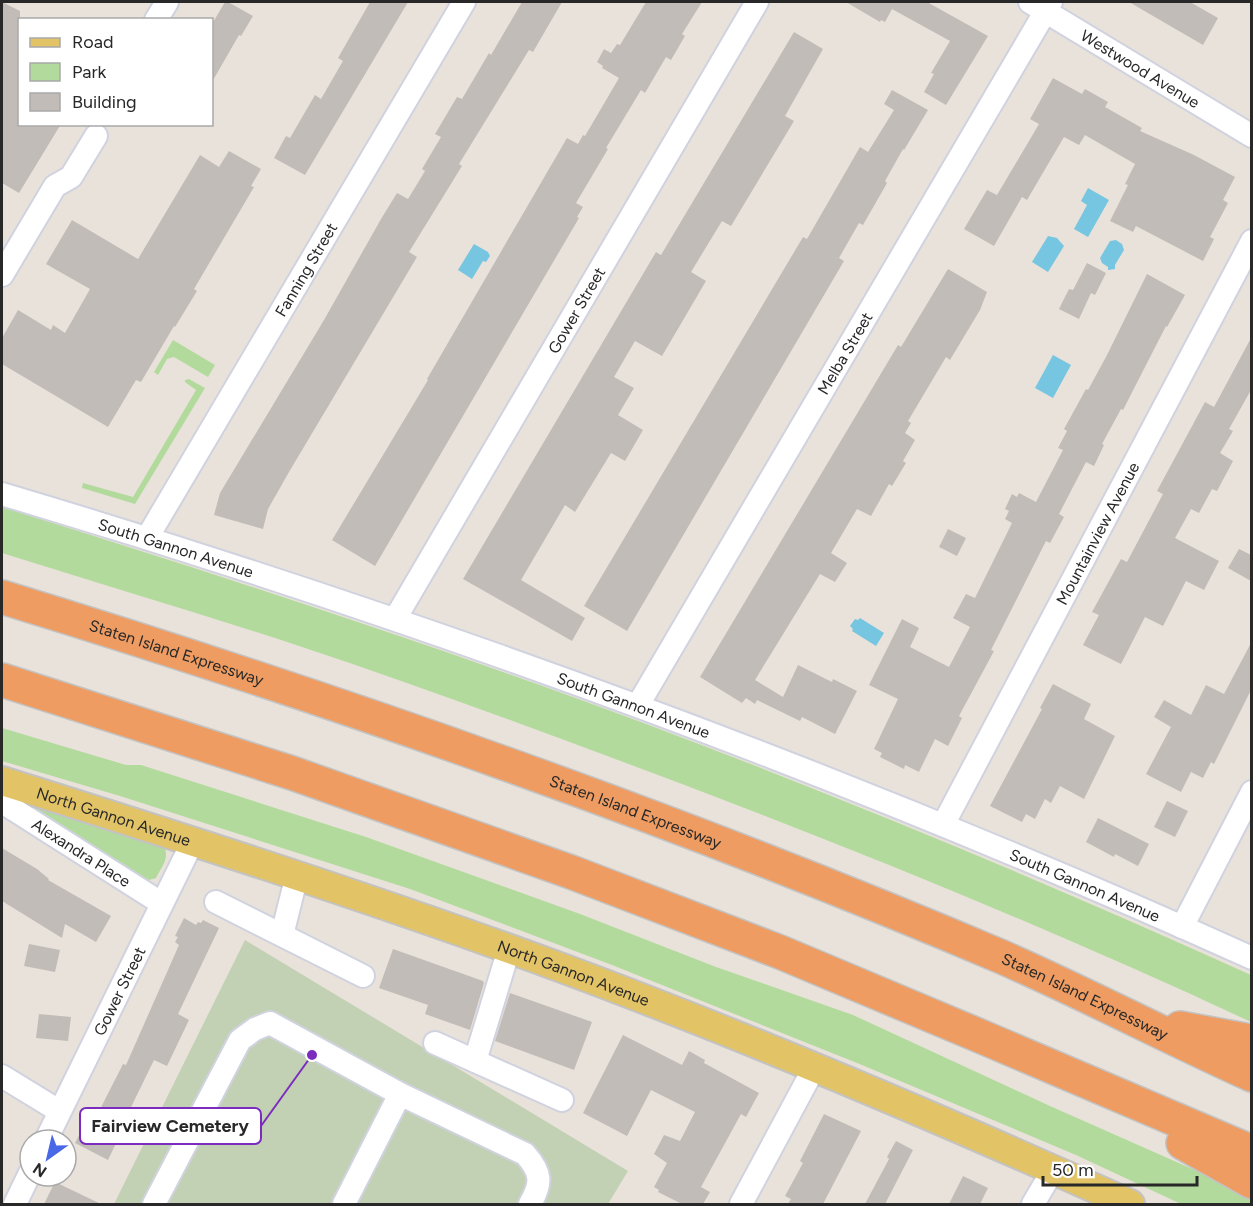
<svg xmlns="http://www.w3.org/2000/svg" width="1253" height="1206" viewBox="0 0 1253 1206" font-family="Figtree,sans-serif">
  <rect width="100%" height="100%" fill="#e9e2da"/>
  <g fill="#b2da9c">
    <polygon points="173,340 215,365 208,377 174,357 167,359 158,375 154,372"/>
    <polygon points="189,379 205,388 135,504 82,488 83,483 133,497 196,390 185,382 185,380"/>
    <path d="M2,507C181,563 360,621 537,684C779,771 1017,869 1251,975V1022C1065,935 874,857 682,784C554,736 426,688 296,645C199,613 100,584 2,553Z"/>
    <polygon points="2,728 126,765 141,765 366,837 580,914 716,967 853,1015 1050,1106 1251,1195 1251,1204 1181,1204 1076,1155 862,1065 612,965 410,889 120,796 2,761"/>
    <path d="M20,800L164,847C170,858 161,868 156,878L149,880L144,878L25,806Z"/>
  </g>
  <polygon fill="#c2d1b3" points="245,940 628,1171 608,1204 114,1204"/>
  <g fill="#77c6e1">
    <polygon points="1088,188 1109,200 1088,237 1074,229 1087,205 1081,201"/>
    <polygon points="1048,236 1057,238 1064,246 1048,272 1032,262"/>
    <polygon points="1116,240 1122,244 1124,250 1115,265 1115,269 1108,270 1108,267 1102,263 1100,258 1110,241"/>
    <polygon points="474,244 488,252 490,256 486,262 483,261 472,279 458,270"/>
    <polygon points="1053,355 1071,365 1053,398 1035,388"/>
    <polygon points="860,618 884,633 876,646 852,631 853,629 850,626 855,619 858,620"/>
  </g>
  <g fill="#c1bcb7">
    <polygon points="2,2 20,11 20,124 61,124 19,193 2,183"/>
    <polygon points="225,2 228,2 253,16 241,36 239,35 212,82 212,24"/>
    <polygon points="370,2 408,2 305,175 274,158 286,136 290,138 315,95 321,99 343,61 338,58"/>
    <polygon points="522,2 562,2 533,52 529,50 459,164 462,166 409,252 417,257 289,472 268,509 263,529 214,515 220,493 324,320 381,219 397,193 408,199 425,171 422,169 441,137 435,134 457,97 462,99 489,53 491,55"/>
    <polygon points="646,2 702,2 682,34 685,36 671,60 666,57 645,93 641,90 606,148 608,149 576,203 583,207 577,217 579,218 375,566 332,540 428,380 427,379 567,138 578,144 583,135 585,136 619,78 602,68 603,66 597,62 604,49 611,53 617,44 620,45"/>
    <polygon points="846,2 927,2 988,36 946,105 924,92 934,74 931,73 950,41 892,9 885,22 881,20 880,22"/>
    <polygon points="1129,2 1190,2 1218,18 1203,45"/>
    <polygon points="794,32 823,49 785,116 794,121 731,226 722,221 691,272 706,281 662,356 635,341 614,377 634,388 618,415 643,430 625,461 611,453 575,512 565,505 521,580 585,618 572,641 463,579 656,252 661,255"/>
    <polygon points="1053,78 1082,94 1085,89 1108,102 1105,107 1142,128 1140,131 1194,155 1235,177 1223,200 1228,203 1210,237 1214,239 1203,261 1136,226 1133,232 1110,221 1128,185 1125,184 1135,164 1085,135 1079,145 1064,137 1027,200 1022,197 994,246 964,229 987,190 997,195 1039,124 1030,119"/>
    <polygon points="892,90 928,110 904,150 903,149 885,181 887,183 863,225 859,223 839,258 844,261 627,631 584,606 803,237 807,239 860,147 868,152 894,110 884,104"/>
    <polygon points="229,151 261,169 251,186 254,187 194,289 197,291 175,327 174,326 141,382 136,380 108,427 2,364 2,338 18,310 51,330 53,325 65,333 90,289 46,264 72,220 138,259 200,155 219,167"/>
    <polygon points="1087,263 1106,273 1095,295 1091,293 1079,319 1059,309 1069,289 1073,290"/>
    <polygon points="948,269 987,292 980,310 950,360 946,357 908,421 911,423 905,433 915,440 903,461 906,463 892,486 889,484 871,516 857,509 831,553 847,563 835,582 820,574 755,680 783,697 798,665 832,682 833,679 857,691 835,734 802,717 800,721 757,700 755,704 746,698 742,703 700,677 898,345 901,347"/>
    <polygon points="1147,274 1185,295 1167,327 1166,326 1123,410 1121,409 1102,444 1104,445 1094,466 1086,462 1059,514 1064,517 1050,543 1046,541 991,650 994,651 959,716 962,718 948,746 935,739 919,772 905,765 904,769 880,757 882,753 874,749 898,699 869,685 902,619 919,628 910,647 949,667 970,627 953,618 966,594 975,598 1012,523 1005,519 1009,511 1005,509 1012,494 1017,497 1019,493 1036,502 1063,450 1058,448 1067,431 1064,429 1086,389 1088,390 1106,357"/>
    <polygon points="1251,338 1251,390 1229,429 1233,431 1220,453 1233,461 1217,491 1212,489 1199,513 1191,509 1175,538 1219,561 1204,590 1186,581 1163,626 1145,617 1121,664 1083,645 1099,615 1092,612 1121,559 1127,562 1163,494 1157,491 1205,402 1214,407"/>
    <polygon points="948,529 966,538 957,556 939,547"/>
    <polygon points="1239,549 1251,555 1251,581 1228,568"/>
    <polygon points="1251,643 1251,690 1214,764 1211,762 1203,778 1191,772 1181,792 1146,774 1171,727 1154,717 1164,700 1191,715 1206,685 1224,694"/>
    <polygon points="1053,684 1091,704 1084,719 1115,736 1084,799 1060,786 1051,803 1045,799 1035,819 1026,814 1022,822 990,806 1042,709 1040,708"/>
    <polygon points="1167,801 1188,811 1175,837 1154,827"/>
    <polygon points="1098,818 1149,844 1138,866 1115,854 1114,857 1086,842"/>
    <polygon points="2,848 37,869 49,879 48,880 111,916 96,942 65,924 62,938 2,901"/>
    <polygon points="184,918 196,925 198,922 201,923 203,920 219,928 178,1014 189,1020 167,1066 154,1060 116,1138 118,1139 108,1160 75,1143 83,1128 89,1131 123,1064 126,1065 179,945 175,942 178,937 175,936"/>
    <polygon points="29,944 60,950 55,972 24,966"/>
    <polygon points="393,949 483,981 484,983 470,1030 425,1014 428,1005 379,988"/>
    <polygon points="510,993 592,1022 574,1070 495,1041"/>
    <polygon points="39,1014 71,1017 68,1041 36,1038"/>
    <polygon points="623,1035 682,1065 689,1051 705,1060 704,1063 759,1093 746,1117 741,1114 701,1187 710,1192 703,1204 682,1204 658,1192 659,1190 654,1187 667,1163 654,1154 664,1135 680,1141 695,1112 651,1090 627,1136 583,1113"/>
    <polygon points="824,1114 861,1131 823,1204 788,1204 791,1199 785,1196 803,1163 800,1161"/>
    <polygon points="896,1141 913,1150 885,1204 865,1204 889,1159 887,1157"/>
    <polygon points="963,1176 988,1188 980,1204 949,1204"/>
    <polygon points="55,1182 101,1204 44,1204"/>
  </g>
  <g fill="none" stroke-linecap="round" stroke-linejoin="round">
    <defs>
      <g id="minor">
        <path id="s1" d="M1030,2L1252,136"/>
        <polyline points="156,20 167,2"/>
        <polyline points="2,275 55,186 71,177 96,136"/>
        <path id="s2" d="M2,494C428,621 846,775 1252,958"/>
        <path id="s3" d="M147,538L464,2"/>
        <path id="s4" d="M395,619L757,2"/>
        <path id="s5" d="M638,705L1051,2"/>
        <path id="s6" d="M2,802L161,903"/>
        <path id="s7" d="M943,825L1252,241"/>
        <polyline points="216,902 363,976"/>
        <polyline points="1182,927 1252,792"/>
        <polyline points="282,935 297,875"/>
        <polyline points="509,949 475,1061 562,1100"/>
        <polyline points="435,1043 475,1061"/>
        <polyline points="2,1076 59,1111"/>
        <path id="s8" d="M46,1140L193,841"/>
        <polyline points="15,1204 30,1173"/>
        <path d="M154,1204L240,1040L255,1029L270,1023L400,1094L525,1154C542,1173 542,1183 530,1204"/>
        <polyline points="344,1204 400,1094"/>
        <polyline points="741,1204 814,1068"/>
        <polyline points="1033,1204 1053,1170"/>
      </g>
      <g id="major">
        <path id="s9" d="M2,781C187,839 371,898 554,965C749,1037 941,1119 1130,1204"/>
      </g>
      <g id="highway">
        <path id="s10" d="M2,597C341,701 675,818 1002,957C1086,994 1168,1037 1252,1075"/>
        <polyline points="2,680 292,773 571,872 780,952 987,1039 1252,1152"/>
        <polyline points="1180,1028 1245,1040 1252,1043"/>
        <polyline points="1183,1143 1252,1182"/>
      </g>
    </defs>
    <use href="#minor" stroke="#d0d3df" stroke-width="26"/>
    <use href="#major" stroke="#c3c3c3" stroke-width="32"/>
    <use href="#highway" stroke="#c3c3c3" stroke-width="36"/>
    <use href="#minor" stroke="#fff" stroke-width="22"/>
    <use href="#major" stroke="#e2c366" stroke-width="28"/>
    <use href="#highway" stroke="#ee9c61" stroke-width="33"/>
  </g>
  <g text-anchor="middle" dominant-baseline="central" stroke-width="6" stroke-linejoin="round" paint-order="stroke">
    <g font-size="16" fill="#282828" stroke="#fff">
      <text stroke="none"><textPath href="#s1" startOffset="129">Westwood Avenue</textPath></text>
      <text stroke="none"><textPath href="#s3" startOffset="312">Fanning Street</textPath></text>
      <text stroke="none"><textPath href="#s4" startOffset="358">Gower Street</textPath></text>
      <text stroke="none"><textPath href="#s5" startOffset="408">Melba Street</textPath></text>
      <text stroke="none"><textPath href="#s7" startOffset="330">Mountainview Avenue</textPath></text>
      <text stroke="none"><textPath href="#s2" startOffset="182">South Gannon Avenue</textPath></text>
      <text stroke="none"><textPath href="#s10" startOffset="183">Staten Island Expressway</textPath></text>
      <text stroke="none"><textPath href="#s2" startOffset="666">South Gannon Avenue</textPath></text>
      <text stroke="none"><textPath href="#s10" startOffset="669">Staten Island Expressway</textPath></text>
      <text stroke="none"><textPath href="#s9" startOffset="117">North Gannon Avenue</textPath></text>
      <text stroke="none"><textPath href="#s6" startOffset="94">Alexandra Place</textPath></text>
      <text stroke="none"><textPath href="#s2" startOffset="1152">South Gannon Avenue</textPath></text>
      <text stroke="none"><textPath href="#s9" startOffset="603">North Gannon Avenue</textPath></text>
      <text stroke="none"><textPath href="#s8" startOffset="166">Gower Street</textPath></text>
      <text stroke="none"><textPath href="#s10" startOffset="1155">Staten Island Expressway</textPath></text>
    </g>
  </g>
  <path fill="none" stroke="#7b2cbf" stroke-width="2" d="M312 1055L261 1126"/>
  <circle fill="#7b2cbf" stroke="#fff" stroke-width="2" cx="312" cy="1055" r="6"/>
  <rect fill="#fff" stroke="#7b2cbf" stroke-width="2" x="80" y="1108" width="181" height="36" rx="6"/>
  <g font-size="18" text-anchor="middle" font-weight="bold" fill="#282828">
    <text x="170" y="1132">Fairview Cemetery</text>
  </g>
  <rect width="1253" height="1206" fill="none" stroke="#282828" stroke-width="6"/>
  <rect x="18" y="18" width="195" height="108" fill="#ffffff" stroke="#a9a9a9" stroke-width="1.5"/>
  <rect x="30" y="38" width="30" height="9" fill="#e2c366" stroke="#a9a9a9" stroke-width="1.5"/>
  <text x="72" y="48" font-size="18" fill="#282828">Road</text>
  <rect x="30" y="63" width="30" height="18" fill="#b2da9c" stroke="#a9a9a9" stroke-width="1.5"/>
  <text x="72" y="78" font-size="18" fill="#282828">Park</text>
  <rect x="30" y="93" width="30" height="18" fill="#c1bcb7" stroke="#a9a9a9" stroke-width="1.5"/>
  <text x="72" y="108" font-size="18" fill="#282828">Building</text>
  <g transform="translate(48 1158) rotate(214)"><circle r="28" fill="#ffffff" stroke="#a9a9a9" stroke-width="1.5"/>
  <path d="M0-4.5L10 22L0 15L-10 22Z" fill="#4968e7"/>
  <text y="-9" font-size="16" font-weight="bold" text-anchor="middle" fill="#282828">N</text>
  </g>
  <path d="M1043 1176v9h154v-9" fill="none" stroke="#282828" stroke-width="3"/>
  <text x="1052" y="1176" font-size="18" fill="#282828" stroke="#ffffff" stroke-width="4.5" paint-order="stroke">50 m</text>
</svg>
